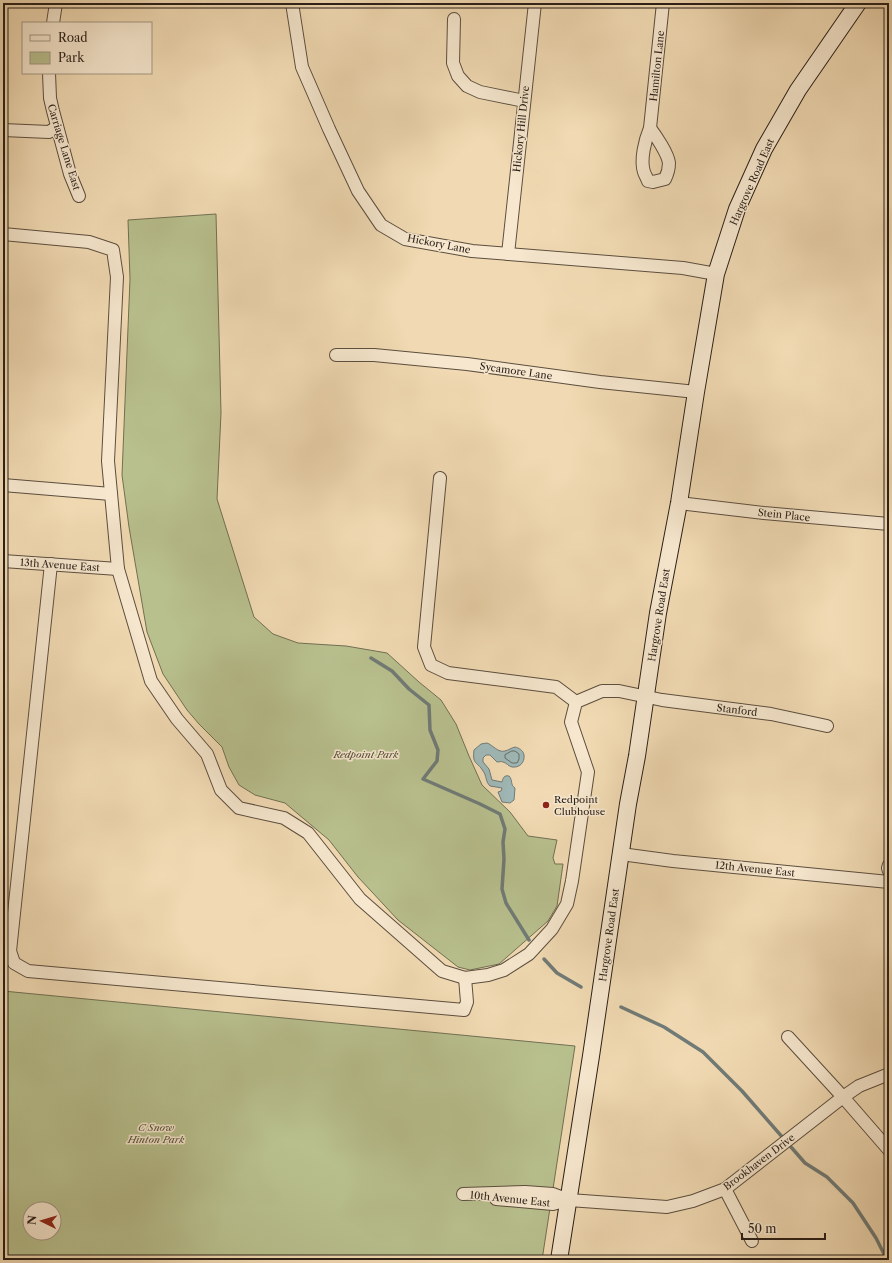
<svg xmlns="http://www.w3.org/2000/svg" width="892" height="1263" viewBox="0 0 892 1263" font-family="'Libre Caslon Text',serif">
  <rect width="100%" height="100%" fill="#f1dab3"/>
  <filter id="stains"><feTurbulence type="fractalNoise" baseFrequency=".005" numOctaves="4"/><feColorMatrix values="0 0 0 0 .2 0 0 0 0 .09 0 0 0 0 .02 0 0 0 .5 -.17"/></filter>
  <radialGradient id="worn" r=".72"><stop offset=".6" stop-color="#630" stop-opacity="0"/><stop offset="1" stop-color="#630" stop-opacity=".3"/></radialGradient>
  <g fill="#b8c08e" stroke="#717053" fill-rule="evenodd">
    <polygon points="216,214 221,413 217,499 254,617 273,634 298,643 346,646 387,653 419,682 441,700 456,724 469,756 482,785 510,812 528,836 557,840 553,858 555,864 563,864 557,906 548,921 499,964 470,970 458,967 398,920 358,877 329,840 285,803 255,795 239,785 229,767 222,747 199,724 187,710 163,674 147,632 129,527 122,475 130,279 128,220"/>
    <path d="M3,991L575,1046L542,1260H3ZM30,1209H54V1233H30Z"/>
  </g>
  <path fill="#9fb8b7" stroke="#707b77" d="M487,743C493,745 498,753 505,751C509,750 511,748 515,747C519,748 523,750 524,755C525,763 519,768 512,767C508,766 507,763 503,762C501,761 499,762 497,762L490,755H486L483,758V762L489,769L492,780L502,782C503,778 504,775 509,776C513,780 510,785 515,788L514,800L510,803L502,802L498,792L501,791L502,788L490,786C485,781 487,776 483,771C477,761 472,765 474,750L481,744Z"/>
  <g fill="none" stroke-linecap="round" stroke-linejoin="round">
    <polygon stroke="#646c68" stroke-width="1" points="512,751 515,751 519,754 519,759 517,763 512,763 505,758 505,755"/>
    <g stroke="#707b77" stroke-width="3.5">
      <polyline points="371,658 392,671 409,689 429,705 430,730 438,750 437,761 423,779 480,804 500,814 505,829 503,842 504,859 502,889 506,903 529,940"/>
      <polyline points="544,959 557,973 581,987"/>
      <polyline points="621,1007 664,1027 703,1052 742,1091 805,1163 827,1177 853,1203 876,1238 887,1260"/>
    </g>
    <defs>
      <g id="minor">
        <polyline points="292,3 302,67 329,129 358,191 381,225 405,239 472,251 683,268 716,274"/>
        <polyline points="454,19 453,63 458,76 467,86 480,92 524,101"/>
        <polyline points="53,23 56,3"/>
        <polyline points="49,73 50,98 53,111 70,174 79,196"/>
        <path d="M650,128C656,136 668,154 669,163C669,168 667,175 665,179L653,182L648,181C647,178 645,175 644,172C640,160 645,140 650,128Z"/>
        <polyline points="650,128 663,3"/>
        <polyline points="3,130 49,132 57,127"/>
        <polyline points="3,234 89,242 113,250 117,277 108,461 118,569 151,681 177,719 207,754 221,790 239,808 284,818 308,833 360,899 442,971 465,978 488,975 504,970 529,954 552,929 567,904 572,881 588,772 571,722 576,702 602,691 619,691 662,700 771,714 827,726"/>
        <polyline points="508,254 535,3"/>
        <polyline points="336,355 374,355 467,364 600,382 696,392"/>
        <polyline points="440,478 424,647 431,665 448,673 556,687 576,702"/>
        <polyline points="3,485 111,494"/>
        <polyline points="679,503 764,513 889,524"/>
        <polyline points="3,561 118,569"/>
        <polyline points="51,564 10,951 14,963 28,971 464,1010 467,1002 465,978"/>
        <polyline points="621,854 673,861 889,882"/>
        <polyline points="889,865 888,868 889,871"/>
        <polyline points="788,1037 843,1097 889,1150"/>
        <polyline points="725,1189 752,1241"/>
        <polyline points="463,1194 525,1192 553,1194 569,1200 667,1207 693,1201 725,1189 843,1097 859,1086 889,1074"/>
        <polyline points="496,1199 553,1204 569,1200"/>
      </g>
      <polyline id="secondary" points="559,1260 591,1056 628,804 637,756 658,613 679,503 696,392 716,274 737,209 764,149 798,90 858,3"/>
    </defs>
    <use href="#minor" stroke="#5c4e3f" stroke-width="14"/>
    <use href="#secondary" stroke="#2a1f18" stroke-width="18"/>
    <use href="#minor" stroke="#f6e7ce" stroke-width="12"/>
    <use href="#secondary" stroke="#f6e7ce" stroke-width="16"/>
  </g>
  <circle fill="#8f2418" stroke="#f6e7ce" stroke-width="1.5" cx="546" cy="805" r="4"/>
  <g text-anchor="middle" dominant-baseline="central" stroke-width="3" stroke-linejoin="round" paint-order="stroke">
    <g font-size="10" fill="#2a1f18" stroke="#f6e7ce">
      <text transform="translate(657 66) rotate(-84)">Hamilton Lane</text>
      <text transform="translate(521 129) rotate(-84)">Hickory Hill Drive</text>
      <text transform="translate(64 147) rotate(73)">Carriage Lane East</text>
      <text transform="translate(752 182) rotate(-66)">Hargrove Road East</text>
      <text transform="translate(439 244) rotate(11)">Hickory Lane</text>
      <text transform="translate(516 371) rotate(8)">Sycamore Lane</text>
      <text transform="translate(784 515) rotate(6)">Stein Place</text>
      <text transform="translate(60 565) rotate(4)">13th Avenue East</text>
      <text transform="translate(659 615) rotate(-81)">Hargrove Road East</text>
      <text transform="translate(737 710) rotate(7)">Stanford</text>
      <text transform="translate(755 869) rotate(6)">12th Avenue East</text>
      <text transform="translate(609 935) rotate(-82)">Hargrove Road East</text>
      <text transform="translate(759 1162) rotate(-37)">Brookhaven Drive</text>
      <text transform="translate(510 1199) rotate(6)">10th Avenue East</text>
    </g>
    <g font-size="10" font-style="italic" fill="#554f3b" stroke="#f6e7ce">
      <text x="366" y="754">Redpoint Park</text>
      <text x="156" y="1127">C Snow<tspan x="156" dy="12">Hinton Park</tspan></text>
    </g>
    <g font-size="10" fill="#2a1f18" stroke="#f6e7ce" text-anchor="start">
      <text x="554" y="799">Redpoint<tspan x="554" dy="12">Clubhouse</tspan></text>
    </g>
  </g>
  <rect width="892" height="1263" fill="none" stroke="#f1dab3" stroke-width="16"/>
  <rect x="4" y="4" width="884" height="1255" fill="none" stroke="#2a1f18" stroke-width="2"/>
  <rect x="8" y="8" width="876" height="1247" fill="none" stroke="#2a1f18"/>
  <rect x="22" y="22" width="130" height="52" fill="#f6e7ce" stroke="#a49785"/>
  <rect x="30" y="35" width="20" height="6" fill="#f6e7ce" stroke="#a49785"/>
  <text x="58" y="42" font-size="12" fill="#2a1f18">Road</text>
  <rect x="30" y="52" width="20" height="12" fill="#b8c08e" stroke="#a49785"/>
  <text x="58" y="62" font-size="12" fill="#2a1f18">Park</text>
  <g transform="translate(42 1221) rotate(275)"><circle r="19" fill="#f6e7ce" stroke="#a49785"/>
  <path d="M0-3L7 15L0 10L-7 15Z" fill="#8f2418"/>
  <text y="-6" font-size="11" font-weight="bold" text-anchor="middle" fill="#2a1f18">N</text>
  </g>
  <path d="M742 1233v6h83v-6" fill="none" stroke="#2a1f18" stroke-width="2"/>
  <text x="748" y="1233" font-size="12" fill="#2a1f18" stroke="#f6e7ce" stroke-width="3" paint-order="stroke">50 m</text>
  <rect width="100%" height="100%" filter="url(#stains)"/>
  <rect width="100%" height="100%" fill="url(#worn)"/>
</svg>
